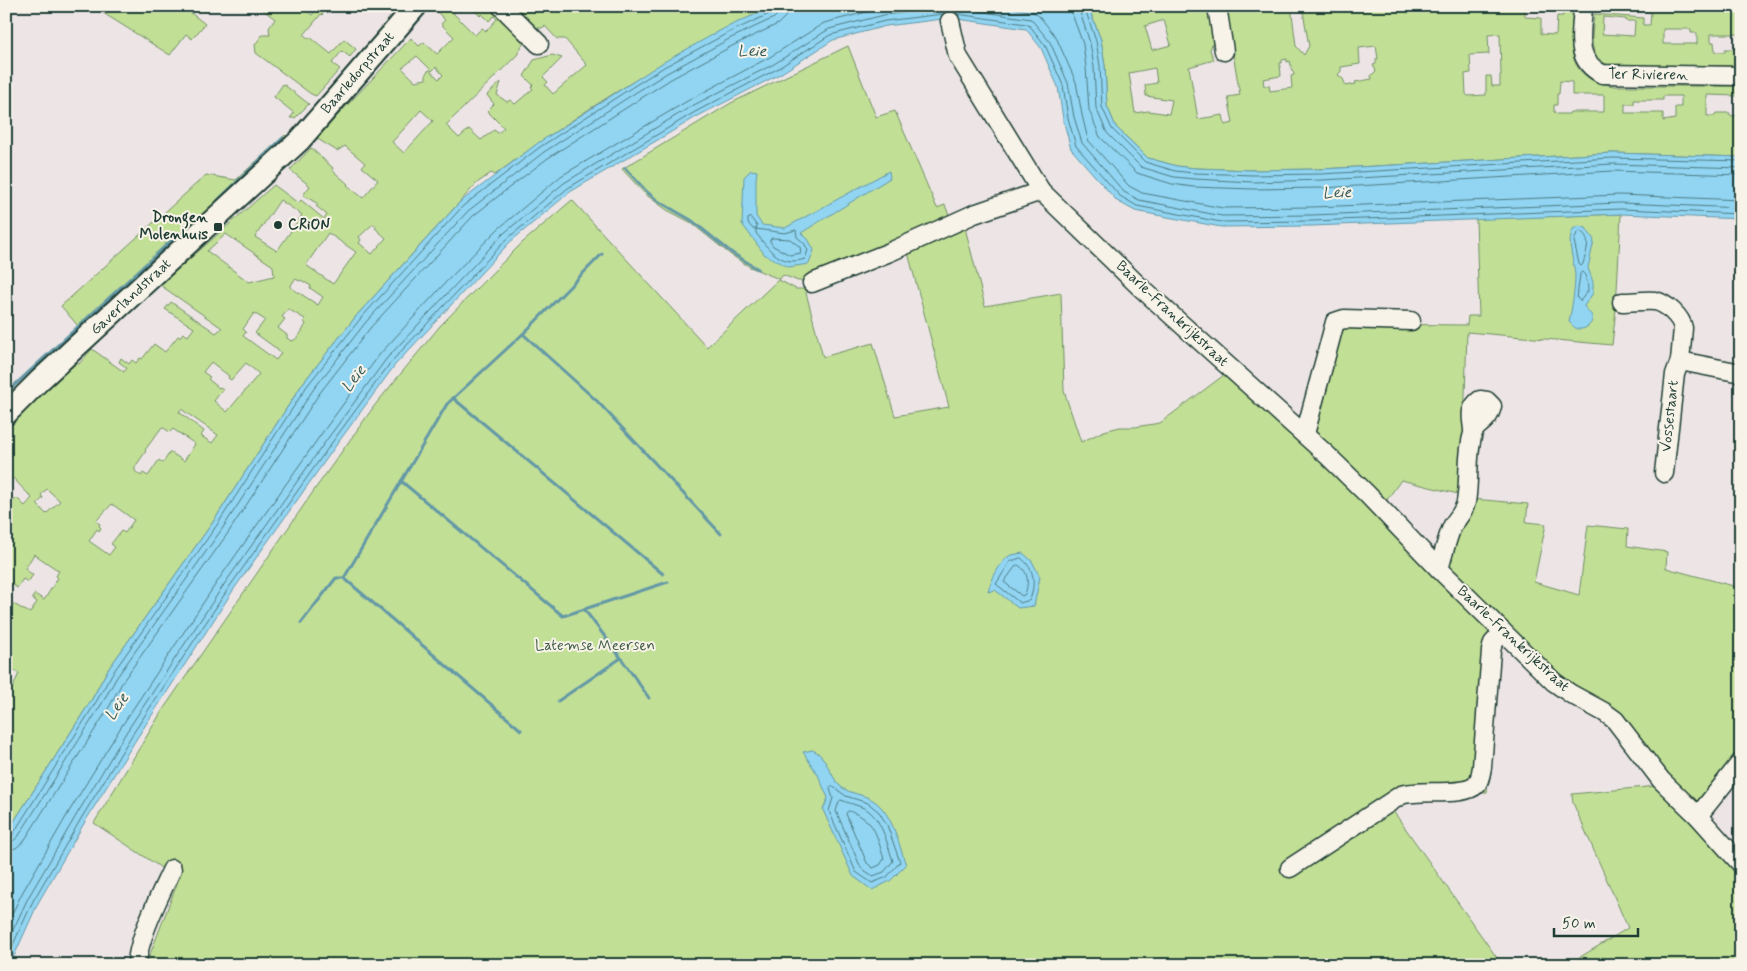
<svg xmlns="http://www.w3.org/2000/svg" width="1747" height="971" viewBox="0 0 1747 971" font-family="Mynerve,sans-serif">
  <rect width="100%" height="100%" fill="#ede5e5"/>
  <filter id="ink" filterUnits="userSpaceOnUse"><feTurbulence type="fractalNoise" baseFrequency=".02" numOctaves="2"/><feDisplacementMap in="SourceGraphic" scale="10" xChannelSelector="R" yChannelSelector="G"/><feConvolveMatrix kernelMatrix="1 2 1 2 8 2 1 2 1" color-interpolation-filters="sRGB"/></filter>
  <g filter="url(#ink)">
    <g fill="#c2df96" stroke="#708e65" fill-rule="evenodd">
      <polygon points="92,6 182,6 205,24 192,39 186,34 170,55"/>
      <polygon points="258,6 301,6 312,15 316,10 312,6 331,6 328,11 326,10 322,15 321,14 304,35 309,39 310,37 331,54 344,39 356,49 350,57 342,51 332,63 340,69 316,96 311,94 256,53 255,45 262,35 270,35 269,28 275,19"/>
      <path d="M442,6H459L453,13L475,35L482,28L486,31L497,19L494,16L489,21L482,14L480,16L470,6H489L524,42L517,55L446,125L459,138L469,129L481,140L494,130L498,133L504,128L487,111L494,104L487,95L501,82L497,95L507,102L510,100L515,104L533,89L531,87L533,85L524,76L534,60L552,55L562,58L543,77L548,82L545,85L553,94L587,65L565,39H557L545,26L542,28H536L513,6H773C740,21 710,38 679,55C615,91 553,131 495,175L491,173L477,183L357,315L303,383L213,522L107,671L92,699L6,834V684L13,687L19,673L6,667V630L11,621L6,618V600L30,613L37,602L32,598L35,594L44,600L58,578L56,576L59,571L34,554L25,569L33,575L28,582L23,579L17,588L9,582L6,586V508L17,498L25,506L32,498L13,478L6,485V428L73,363L79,364L92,349L124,372L127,368L119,362L121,358L129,364L132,360L136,363L140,358L142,359L154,344L165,352L178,336L180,337L183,333L188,336L194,328L165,309L171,302L216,333L222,328L160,285L274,185L298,203L301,200L324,219L327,215L316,206L318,204L303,195L310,186L290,170L311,148L333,168L332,170L348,184L347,185L363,198L378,180L362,167L365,163L345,146L337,151L316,138L411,38L419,46L424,42L437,54L454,37L441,24L445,20L436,11ZM417,56L432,71L436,67L443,75L439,79L429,70L426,73V79L415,81L402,68ZM421,110L433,121L404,153L392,142ZM280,200L302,215L277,251L255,237ZM373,224L377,226L375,228L386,238L372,254L359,243L361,240L359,237ZM328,233L356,252L333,284L306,265ZM226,234L273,266L274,276L249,282L207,251ZM295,279L300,281L301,280L311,286L310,288L323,297L318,305L290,287ZM288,309L305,319L304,322L306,324C302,331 298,340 291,341L287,338V335L278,328L285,319L282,317ZM254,313L265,320L255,333L277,349V350L281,353L276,360L243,336L246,332L243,329ZM211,362L229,376L228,378L231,380L246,363L259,374L227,412L214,401L223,389L220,387L219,388L208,379L210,377L203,372ZM181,409L218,435L212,443L201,436L204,431L179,412ZM162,427L170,432L173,429L195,444L184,461L170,452L163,463L159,460L148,476L143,473L141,476L135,471V467L146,451L145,450ZM47,489L60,501L46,514L37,504L43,498L41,495ZM112,504L134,520L125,533L121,531L111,544L115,547L109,555L89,541L97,529L99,531L101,528L99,526L100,524L96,521Z"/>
      <path d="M1088,6H1159L1161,10L1174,6H1213L1217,30L1210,50L1214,60L1189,67L1198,119L1223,115L1225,125L1233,123L1228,97L1240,95L1225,6H1291L1296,46L1304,55L1309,46L1302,6H1525V17L1541,18V34L1556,35L1557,16H1563L1564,6H1573C1571,46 1563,78 1614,86H1741V157L1613,153L1321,169L1252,170L1195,168L1176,166L1148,158L1116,127L1107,106L1105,66L1101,40ZM1164,20L1171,45L1152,50L1145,26ZM1500,34L1501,75H1500V86H1492L1491,76H1486V95L1468,96L1466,94L1465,74L1471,73L1470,55L1489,54L1488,35ZM1376,46L1378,59H1376V64L1373,65L1376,71L1373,74L1371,75L1372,79L1355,82L1356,84L1346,86L1343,79L1338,75L1341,71V67L1360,64L1359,48ZM1287,59V62L1290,61L1292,71H1293L1294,75L1291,76L1292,88L1270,91L1269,85L1264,86L1263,79L1281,76L1280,63H1282V60ZM1155,68L1157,83L1145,85L1146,96L1172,100L1169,114L1148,111L1135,113L1129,73ZM1560,81L1572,82V95H1604V112H1570L1569,114H1557L1554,112V105H1557V94H1559ZM1707,95L1739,96V115L1730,116V113H1716L1715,116H1707ZM1663,96H1681V107H1675V119L1663,121V113H1625V104H1634V100H1663Z"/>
      <path d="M1594,6H1741V34H1711V42H1714L1715,52H1725V49H1741V66L1608,65C1586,55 1593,34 1594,14L1643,18V25H1650L1651,12ZM1603,17L1626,19V21H1635L1634,36L1602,34ZM1663,29H1691V33H1697V44H1663Z"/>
      <polygon points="848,46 876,117 895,111 937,208 945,205 950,218 805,281 798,281 783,275 779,280 796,289 805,289 823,357 873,343 895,416 949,407 907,249 964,224 985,306 1061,293 1064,391 1081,442 1104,431 1120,427 1135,427 1160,423 1228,372 1501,634 1497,647 1487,792 1412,798 1391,808 1502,965 146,965 180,876 166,871 94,823 162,711 315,489 375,405 440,326 478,287 522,243 572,200 707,347 779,279 750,267 731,255 690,222 667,210 645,194 622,169 731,103"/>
      <polygon points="283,84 309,104 295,118 290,118 294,113 274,97"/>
      <polygon points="285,135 288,139 225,197 78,326 61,306 206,175 236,180"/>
      <polygon points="1621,214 1616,309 1612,345 1467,332 1464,427 1458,494 1401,480 1384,504 1311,430 1338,330 1357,324 1467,325 1468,316 1479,316 1476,219"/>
      <polygon points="1473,499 1528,504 1526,522 1546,524 1534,582 1579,595 1588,525 1628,529 1627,546 1667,552 1666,568 1741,588 1741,754 1696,804 1668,777 1626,720 1611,706 1577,688 1559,676 1447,569 1455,533"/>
      <polygon points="1657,786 1741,864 1741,965 1567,965 1628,928 1573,803 1572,794"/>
    </g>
    <g fill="#91d5f3" stroke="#6398a7">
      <polygon points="774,6 1088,6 1101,40 1105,66 1107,106 1116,127 1148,158 1177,166 1195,168 1252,170 1321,169 1613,153 1741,157 1741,219 1621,214 1312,226 1221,227 1135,211 1117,201 1071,149 1063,119 1058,87 1041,48 1026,29 951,18 886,26 833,40 780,74 698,116 570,192 510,242 395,365 337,444 234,589 137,738 86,820 38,903 10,965 6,965 6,834 92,699 107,671 213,522 303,383 357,315 460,202 538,143 662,63 725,28"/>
      <polygon points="751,170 757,171 756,179 756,216 762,225 785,228 889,171 890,178 801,233 808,239 814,250 809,264 789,267 765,255 742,224 744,177"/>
      <path d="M1579,226L1586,228L1594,240L1588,268L1593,282V293L1584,306C1586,309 1590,313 1592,316C1594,323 1586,330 1579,329C1575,329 1572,325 1569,322C1572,307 1575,290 1575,275C1574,259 1566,243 1573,229Z"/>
      <path d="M1023,553L1032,561L1040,577L1034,606L1018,608L995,590L988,592C991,581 1000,560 1011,555C1015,554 1019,554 1023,553Z"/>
      <path d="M812,750C826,754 830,776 840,786C848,793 860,794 869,798C892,809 898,842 906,865L890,881L872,890L853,876L823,810L828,798L818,775L803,752Z"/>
    </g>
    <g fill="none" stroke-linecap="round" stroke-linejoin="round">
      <g stroke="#4d7a80" stroke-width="1">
        <polyline points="1001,6 1034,12 1040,17 1056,37 1076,82 1082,115 1088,140 1129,186 1142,193 1223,208 1312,207 1620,195 1741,200"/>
        <polyline points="1071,6 1072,14 1083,44 1086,67 1089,110 1100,137 1137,173 1172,184 1193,187 1253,189 1322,188 1613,171 1741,175"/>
        <polyline points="1078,6 1090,43 1094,67 1096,108 1107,133 1141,167 1174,177 1194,179 1253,182 1322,180 1613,164 1741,168"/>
        <polyline points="1084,6 1096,41 1100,66 1102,107 1112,129 1145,162 1175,171 1194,173 1253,175 1321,174 1613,158 1741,161"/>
        <polyline points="957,14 1026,24 1030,26 1045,45 1063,85 1068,118 1076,146 1120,196 1137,206 1221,222 1312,221 1621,209 1741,214"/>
        <path d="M751,218L757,226L756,229L785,233L796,230L797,237L804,243L808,250L805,259C781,267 769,250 756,233V229H753L748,223V219Z"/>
        <path d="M1580,231C1593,238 1586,252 1583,264L1581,266L1579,264L1574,241L1577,233Z"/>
        <polygon points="772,238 790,239 800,247 801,253 790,255 773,246 770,241"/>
        <path d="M1582,272C1587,275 1588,285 1588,291L1580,301L1577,298L1580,274Z"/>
        <path d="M1021,558C1036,570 1035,584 1030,600L1020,603L996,584L1010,562Z"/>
        <path d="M1018,565C1029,571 1029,583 1025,594L1022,596L1004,582L1015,567Z"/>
        <polygon points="832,786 846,796 868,803 879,812 887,825 900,862 887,877 872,883 856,872 829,811 833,798 830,789"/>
        <path d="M841,800C848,803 857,805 864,808C882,817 887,844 893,861L884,872L873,876L861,868L836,811L839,802Z"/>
        <path d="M849,811C876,820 876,835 884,859L880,865L873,868L867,863L846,814L847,812Z"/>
        <polyline points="6,836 13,834 96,702 112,674 217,525 307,386 361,318 463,206 540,147 631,88 664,67 728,33 771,13 774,6"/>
        <polyline points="6,843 13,841 18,837 101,705 117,677 222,529 313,390 366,322 468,211 544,152 635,93 667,73 731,38 774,18 779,13 780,6"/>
        <polyline points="6,850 16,848 24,841 108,709 123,681 228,533 319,394 371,327 473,216 506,190 548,158 671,79 734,45 778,24 786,16 788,6"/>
        <polyline points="6,927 21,895 70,810 121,727 219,579 322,433 380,354 446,282 498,229 561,176 689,100 770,57 824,23 890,6"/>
        <polyline points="6,945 28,898 77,814 127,731 225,583 328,438 387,358 503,234 564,183 692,106 774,64 829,29 884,15 950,7 1031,19 1050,42 1068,83 1074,117 1082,143 1124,192 1139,200 1222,216 1312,215 1620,203 1741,208"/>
        <polyline points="6,960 33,901 82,817 132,735 230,586 333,441 391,362 507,239 568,188 695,112 777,69 830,35 885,21 943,14"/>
      </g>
      <g stroke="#6398a7" stroke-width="3">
        <polyline points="625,168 647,192 658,201 691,220 732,253 758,269"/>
        <polyline points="218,200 283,138"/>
        <polyline points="523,334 597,401 721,534"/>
        <polyline points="6,393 175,237"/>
        <polyline points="453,398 663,574"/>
        <polyline points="401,481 563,616 668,582"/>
        <polyline points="344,578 521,730"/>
        <polyline points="584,609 621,658 649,698"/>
        <polyline points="301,623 336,578 344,578 447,404 526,331 602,254"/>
        <polyline points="558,701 621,658"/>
      </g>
      <polyline stroke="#365b5a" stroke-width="1" stroke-dasharray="6 5" stroke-linecap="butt" points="946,6 948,12"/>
      <defs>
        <g id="minor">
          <polyline points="501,6 539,44"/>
          <polyline points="1217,6 1224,51"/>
          <path d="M1583,6C1582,33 1573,59 1602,74L1741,76"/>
          <polyline points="950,21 958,56 1041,191 1139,286 1327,455 1367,494 1439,569 1554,682 1571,694 1604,712 1615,720 1661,780 1698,816 1741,864"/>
          <polyline points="812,283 890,252 974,214 1041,191"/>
          <path d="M1622,302C1633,302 1645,300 1655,301C1666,303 1681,317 1683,328L1680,361L1741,373"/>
          <polyline points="1305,434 1335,322 1344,319 1411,321"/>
          <polyline points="1664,473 1675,374 1680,361"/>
          <path d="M1439,569C1443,556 1447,537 1453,525C1458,517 1464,512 1466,502C1470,479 1466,456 1473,433C1476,423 1488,424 1492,406L1487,401L1480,400C1468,409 1472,417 1473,430"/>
          <polyline points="1698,816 1741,762"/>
          <path d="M1290,868L1401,795C1420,789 1464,797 1476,785C1480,781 1481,773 1482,767L1491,651L1493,643L1503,632"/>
          <path d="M137,965C137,940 161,893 172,869"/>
        </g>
        <polyline id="major" points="6,414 40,380 300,140 416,6"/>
      </defs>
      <use href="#minor" stroke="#1f3d34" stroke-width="21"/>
      <use href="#major" stroke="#1f3d34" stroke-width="25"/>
      <use href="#minor" stroke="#f7f3e8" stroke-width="18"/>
      <use href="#major" stroke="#f7f3e8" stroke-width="21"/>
    </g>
  </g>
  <g fill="#1f3d34" stroke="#f7f3e8" stroke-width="2">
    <circle cx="278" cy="225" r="5"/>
    <rect x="213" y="222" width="10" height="10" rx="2.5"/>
  </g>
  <g text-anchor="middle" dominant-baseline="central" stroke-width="4" stroke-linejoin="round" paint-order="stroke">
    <g font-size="15" fill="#1f3d34" stroke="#f7f3e8">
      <text transform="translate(358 73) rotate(-49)">Baarledorpstraat</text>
      <text transform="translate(1648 75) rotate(1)">Ter Rivieren</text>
      <text transform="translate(131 297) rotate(-43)">Gaverlandstraat</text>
      <text transform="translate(1172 314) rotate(43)">Baarle-Frankrijkstraat</text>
      <text transform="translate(1670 416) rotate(-84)">Vossestaart</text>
      <text transform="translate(1513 639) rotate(43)">Baarle-Frankrijkstraat</text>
    </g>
    <g font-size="15" font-weight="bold" fill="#1f3d34" stroke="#f7f3e8" text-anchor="end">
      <text x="208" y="218">Drongen<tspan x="208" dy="17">Molenhuis</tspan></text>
      <text x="288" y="225" text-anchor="start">CRiON</text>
    </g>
    <g font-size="15" fill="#405d48" stroke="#f7f3e8">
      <text x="595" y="646">Latemse Meersen</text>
    </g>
    <g font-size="16" font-style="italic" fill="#365b5a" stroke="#f7f3e8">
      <text x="752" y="51">Leie</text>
      <text transform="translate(1337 193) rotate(-3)">Leie</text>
      <text transform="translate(354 379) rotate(-53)">Leie</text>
      <text transform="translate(117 707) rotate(-56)">Leie</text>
    </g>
  </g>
  <rect width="1747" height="971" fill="none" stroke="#f7f3e8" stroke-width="25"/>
  <rect x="12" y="12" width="1722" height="946" fill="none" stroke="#1f3d34" stroke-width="2" filter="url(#ink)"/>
  <path d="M1554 928v8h84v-8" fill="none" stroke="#1f3d34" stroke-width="2.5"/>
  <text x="1562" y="928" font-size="15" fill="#1f3d34" stroke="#f7f3e8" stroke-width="4" paint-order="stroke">50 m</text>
</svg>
